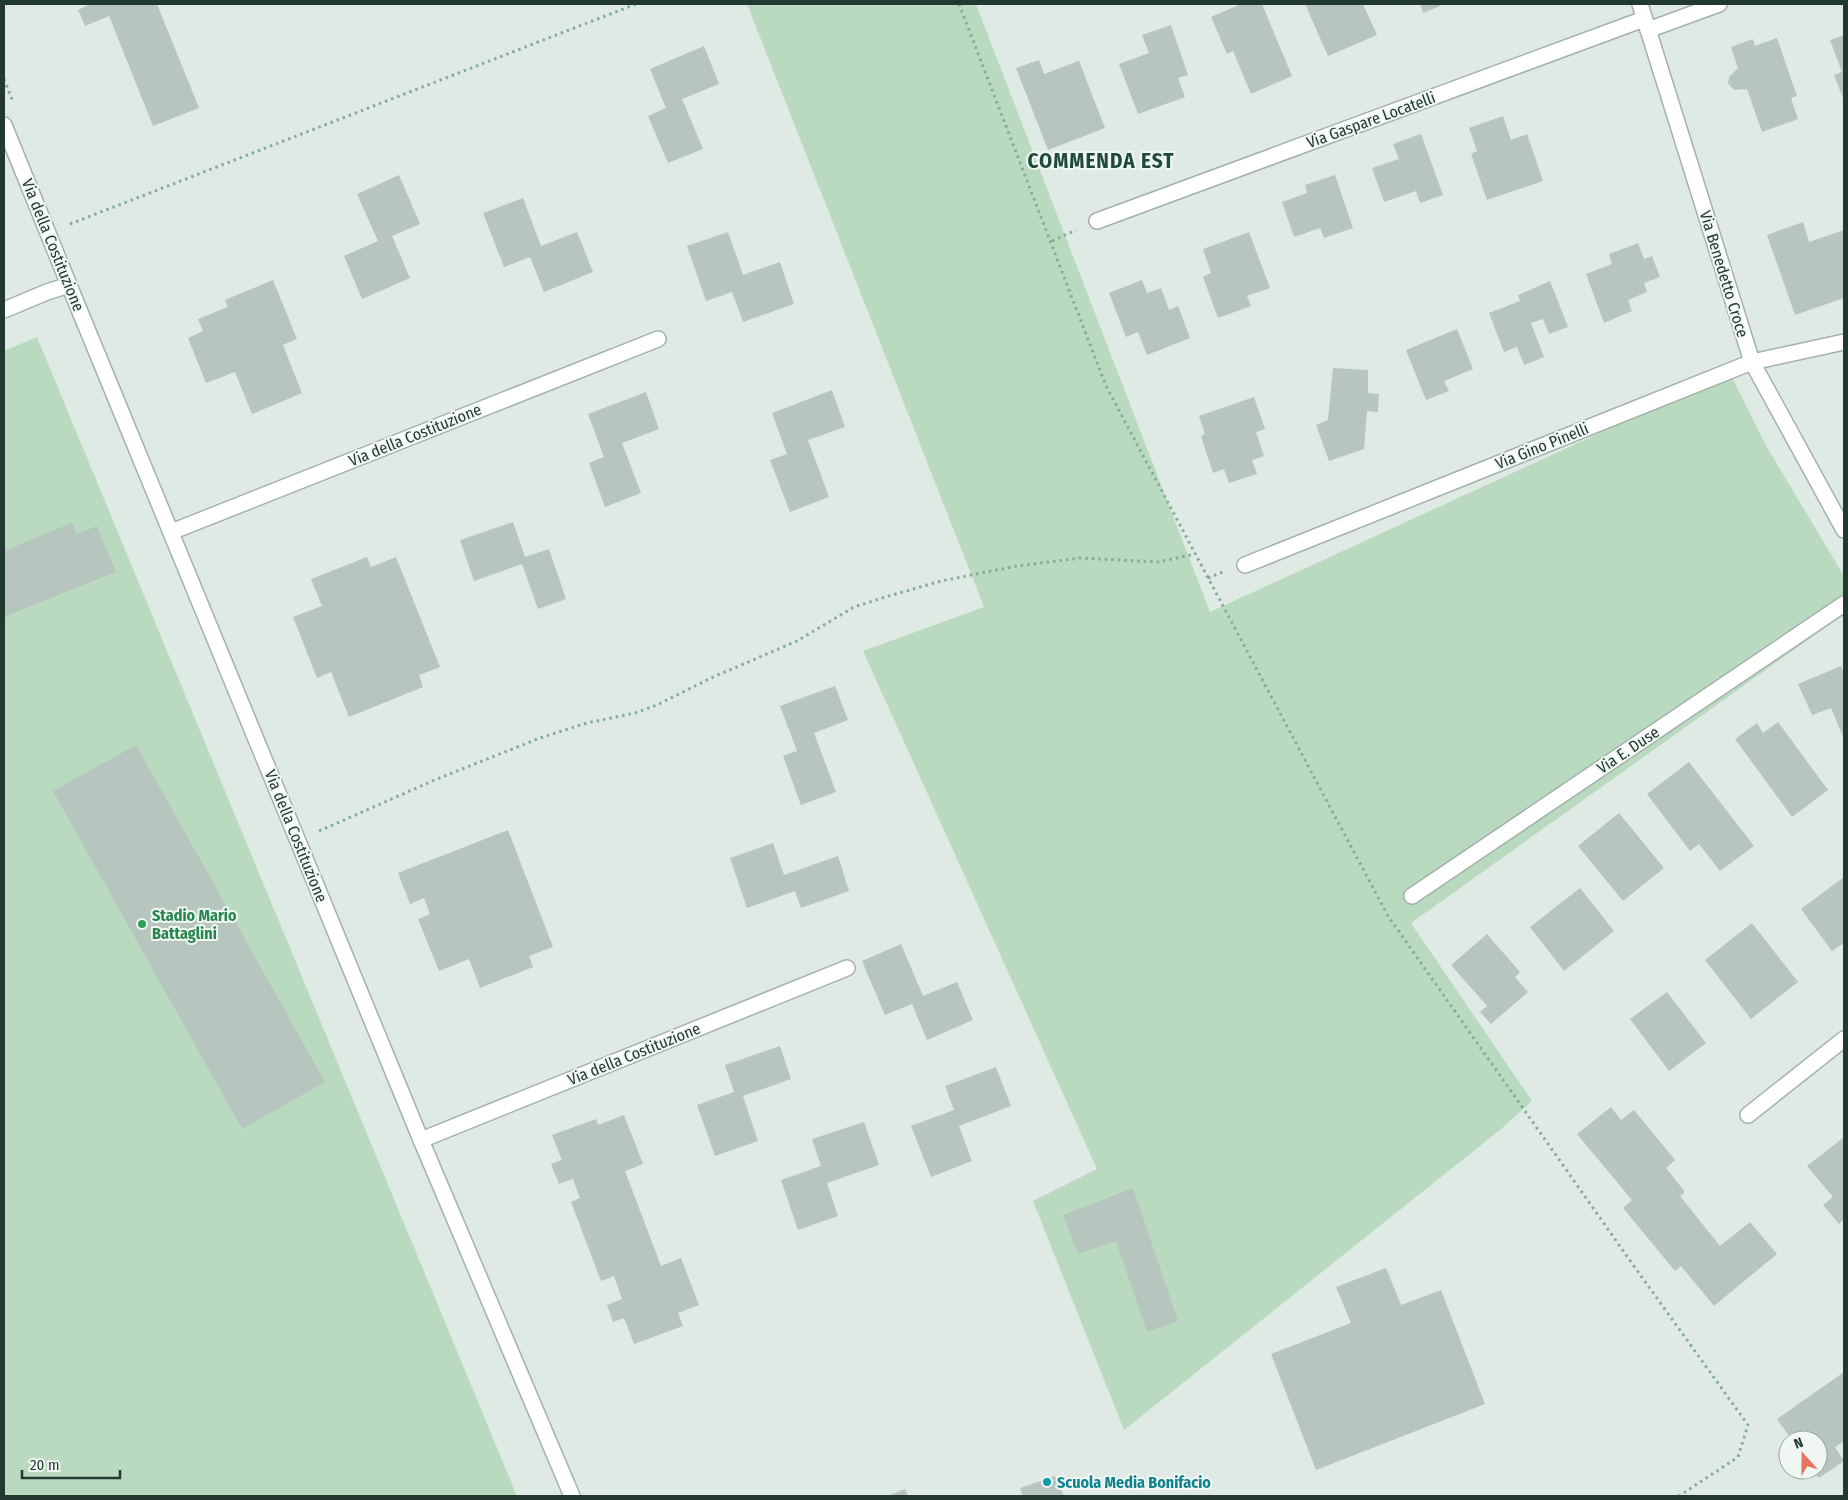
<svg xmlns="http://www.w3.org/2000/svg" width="1848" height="1500" viewBox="0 0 1848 1500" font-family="'Fira Sans Condensed',sans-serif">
  <rect width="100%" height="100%" fill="#e0eae5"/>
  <g fill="#badac0">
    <polygon points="747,4 976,4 1210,612 1730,373 1765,444 1844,576 1844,614 1411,923 1532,1101 1500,1130 1124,1430 1033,1201 1097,1169 863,651 984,607"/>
    <polygon points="37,337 517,1496 4,1496 4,351"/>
  </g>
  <g fill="#b6c5be">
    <polygon points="90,4 157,4 199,108 153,126 109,16 85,26 78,10"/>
    <polygon points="1241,4 1262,4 1292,76 1251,94 1233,51 1227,54 1211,17"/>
    <polygon points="1305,4 1363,4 1377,35 1328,56"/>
    <polygon points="1420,4 1439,4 1440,6 1423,13"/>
    <polygon points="1171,25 1188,75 1178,78 1185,97 1138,114 1119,64 1149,53 1142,35"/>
    <polygon points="1844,35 1844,101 1834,75 1842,72 1830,40"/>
    <polygon points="1777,38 1797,96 1791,98 1798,119 1762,132 1747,89 1734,90 1728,83 1729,77 1738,68 1731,47 1753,39 1755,46"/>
    <polygon points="704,46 719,84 682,99 703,149 668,163 648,116 666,108 650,69"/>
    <polygon points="1039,60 1044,74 1079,61 1105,128 1048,150 1016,68"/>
    <polygon points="1503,116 1511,140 1527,134 1543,181 1487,200 1471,154 1477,151 1469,128"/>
    <polygon points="1421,134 1443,195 1420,203 1416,191 1384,202 1372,168 1399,159 1393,144"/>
    <polygon points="399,175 420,224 392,236 410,278 362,299 344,256 378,241 357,194"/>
    <polygon points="1335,175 1353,228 1324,238 1320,228 1294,237 1282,202 1307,193 1305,185"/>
    <polygon points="523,198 541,246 577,232 593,272 544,292 530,257 504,267 483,213"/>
    <polygon points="1803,222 1809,242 1844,230 1844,298 1795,315 1767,235"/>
    <polygon points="728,232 743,275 780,262 794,304 743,322 732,292 706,301 687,246"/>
    <polygon points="1249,232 1270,288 1247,296 1251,306 1218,318 1203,277 1211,273 1203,249"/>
    <polygon points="1638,243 1644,259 1652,256 1660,277 1644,283 1647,292 1628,300 1632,311 1604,323 1586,274 1612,264 1609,254"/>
    <polygon points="273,280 297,339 283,345 302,393 252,414 235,372 206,383 188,338 203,331 198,319 228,307 225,300"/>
    <polygon points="1142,280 1147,293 1161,288 1169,310 1178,306 1190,338 1147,355 1138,332 1126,337 1109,293"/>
    <polygon points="1550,281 1568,327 1549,334 1543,319 1531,323 1544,357 1524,365 1517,347 1504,352 1489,313 1520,301 1518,295"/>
    <polygon points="1457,329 1473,369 1444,381 1449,391 1426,400 1406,350"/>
    <polygon points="1333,368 1368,370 1368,393 1379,394 1378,412 1367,411 1364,449 1329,461 1316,425 1328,420"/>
    <polygon points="832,390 845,427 808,440 829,497 790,512 770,460 787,454 772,413"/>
    <polygon points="646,392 659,429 622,443 641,493 605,507 589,463 604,457 588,414"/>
    <polygon points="1254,397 1265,429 1256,432 1264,456 1252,460 1257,474 1229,483 1224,469 1213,473 1201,436 1205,434 1199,416"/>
    <polygon points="513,522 525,557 549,549 566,599 538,609 522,564 474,581 460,540"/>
    <polygon points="72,523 77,534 97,526 116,572 4,617 4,544 6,550"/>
    <polygon points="367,557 371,567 396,557 440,667 419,675 423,687 349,717 331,672 317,678 293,617 322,606 311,579"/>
    <polygon points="1841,666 1844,674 1844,739 1831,708 1812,715 1798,684"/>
    <polygon points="835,686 848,720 814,733 836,792 801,805 783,756 797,751 780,706"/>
    <polygon points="1778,722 1828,790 1792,817 1735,739 1757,723 1763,733"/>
    <polygon points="136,745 325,1082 242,1129 53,791"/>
    <polygon points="1689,762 1754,846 1720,871 1699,844 1690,851 1647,794"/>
    <polygon points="1619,813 1664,868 1623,901 1578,846"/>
    <polygon points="508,830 553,947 529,956 533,967 480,988 469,959 439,971 418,919 430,914 424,898 410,904 398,873"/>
    <polygon points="773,843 784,875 838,856 849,891 801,908 795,891 747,908 730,858"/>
    <polygon points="1844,877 1844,943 1832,951 1801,909"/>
    <polygon points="1580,888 1614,931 1564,971 1530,927"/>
    <polygon points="1752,923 1798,982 1751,1019 1705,960"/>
    <polygon points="1487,934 1520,972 1515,977 1528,992 1491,1024 1480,1012 1487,1006 1451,965"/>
    <polygon points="901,944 923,996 957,982 973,1020 927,1040 912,1004 885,1015 862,961"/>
    <polygon points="1667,992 1706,1043 1669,1071 1630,1019"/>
    <polygon points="780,1046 791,1079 743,1096 758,1141 715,1156 697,1105 734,1092 725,1065"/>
    <polygon points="996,1067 1011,1106 959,1126 972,1161 931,1177 911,1126 954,1110 945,1086"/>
    <polygon points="1611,1107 1621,1120 1634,1110 1675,1160 1666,1168 1685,1192 1680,1196 1720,1246 1750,1222 1777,1254 1714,1306 1681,1266 1675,1271 1623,1208 1632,1200 1577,1134"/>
    <polygon points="624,1115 643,1164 625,1171 661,1266 681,1258 699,1305 678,1313 683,1326 634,1344 624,1318 613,1322 607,1305 622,1299 614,1276 601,1281 571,1202 580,1198 573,1179 559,1184 551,1164 562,1160 552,1135 596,1119 598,1125"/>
    <polygon points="864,1122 879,1165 827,1183 838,1216 798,1230 781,1180 821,1166 812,1139"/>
    <polygon points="1844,1137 1844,1219 1839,1224 1823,1205 1833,1197 1807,1166"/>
    <polygon points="1133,1188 1178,1321 1147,1332 1116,1241 1078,1254 1063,1215"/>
    <polygon points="1386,1268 1401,1305 1441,1290 1485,1404 1316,1470 1271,1354 1351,1323 1336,1287"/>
    <polygon points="1844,1372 1844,1441 1835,1447 1844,1461 1819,1478 1813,1470 1818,1470 1818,1440 1792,1440 1777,1419"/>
    <polygon points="1055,1476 1064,1496 1023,1496 1020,1488"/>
    <polygon points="905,1489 908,1496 888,1496"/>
  </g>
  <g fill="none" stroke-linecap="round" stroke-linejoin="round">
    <defs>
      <g id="minor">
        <polyline points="1640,4 1752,362 1844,530"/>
        <polyline points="1648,30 1719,4"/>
        <polyline points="4,125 69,285"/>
        <polyline points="1097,221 1644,19"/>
        <polyline points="171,532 658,339"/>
        <polyline points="1245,565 1752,362 1844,342"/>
        <polyline points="1412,896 1844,604"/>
        <polyline points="1748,1115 1844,1039"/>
        <polyline points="421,1140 847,968"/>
      </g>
      <polyline id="tertiary" points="4,310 47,292 69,285 421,1140 572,1496"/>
    </defs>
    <use href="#minor" stroke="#a3b1ab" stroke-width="18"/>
    <use href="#tertiary" stroke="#a3b1ab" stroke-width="18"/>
    <g stroke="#82ac9b" stroke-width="3" stroke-dasharray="2.5 4" stroke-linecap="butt">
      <polyline points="959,4 1106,386 1388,916 1631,1262 1748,1425 1738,1457 1679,1496"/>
      <polyline points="4,79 13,102"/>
      <polyline points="70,224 636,4"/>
      <polyline points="1052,241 1076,230"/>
      <polyline points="1208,578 1223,572"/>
      <polyline points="319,831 437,779 540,738 587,723 635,713 657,705 711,678 797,641 854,607 882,598 941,581 1017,566 1080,558 1158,562 1195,554"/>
    </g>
    <use href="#minor" stroke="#fff" stroke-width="15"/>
    <use href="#tertiary" stroke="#fff" stroke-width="15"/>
  </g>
  <circle fill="#2e9e5b" stroke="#f0f7f3" stroke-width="2" cx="142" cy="924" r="5"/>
  <circle fill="#0f9aa8" stroke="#f0f7f3" stroke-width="2" cx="1047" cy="1482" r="5"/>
  <g text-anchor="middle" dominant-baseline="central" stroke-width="4" stroke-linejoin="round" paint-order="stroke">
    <g font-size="16" fill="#223931" stroke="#f0f7f3">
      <text transform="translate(1371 120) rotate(-20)">Via Gaspare Locatelli</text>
      <text transform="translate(53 245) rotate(68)">Via della Costituzione</text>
      <text transform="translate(1724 274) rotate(73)">Via Benedetto Croce</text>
      <text transform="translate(415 435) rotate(-22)">Via della Costituzione</text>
      <text transform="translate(1542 446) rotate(-22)">Via Gino Pinelli</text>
      <text transform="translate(1628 750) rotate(-34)">Via E. Duse</text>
      <text transform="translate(296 836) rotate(68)">Via della Costituzione</text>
      <text transform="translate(634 1054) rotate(-22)">Via della Costituzione</text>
    </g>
    <g font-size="16" font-weight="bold" fill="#27864d" stroke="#f0f7f3" text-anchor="start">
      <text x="152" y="915">Stadio Mario<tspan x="152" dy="18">Battaglini</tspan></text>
    </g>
    <g font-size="16" font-weight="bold" fill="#0d838f" stroke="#f0f7f3" text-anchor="start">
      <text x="1057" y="1482">Scuola Media Bonifacio</text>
    </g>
    <g font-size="21" font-weight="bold" letter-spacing="1" fill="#1f4a3c" stroke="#f0f7f3">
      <text x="1101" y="161">COMMENDA EST</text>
    </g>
  </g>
  <rect width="1848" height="1500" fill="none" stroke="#223931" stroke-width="10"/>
  <g transform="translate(1803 1455) rotate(339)"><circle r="24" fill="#f0f7f3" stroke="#9eaba5"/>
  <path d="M0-4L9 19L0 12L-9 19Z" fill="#ea755f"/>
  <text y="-8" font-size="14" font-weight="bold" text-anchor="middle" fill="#223931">N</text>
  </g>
  <path d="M22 1470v8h98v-8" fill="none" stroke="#223931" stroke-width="2.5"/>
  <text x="30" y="1470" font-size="15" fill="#223931" stroke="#f0f7f3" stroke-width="4" paint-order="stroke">20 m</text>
</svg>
